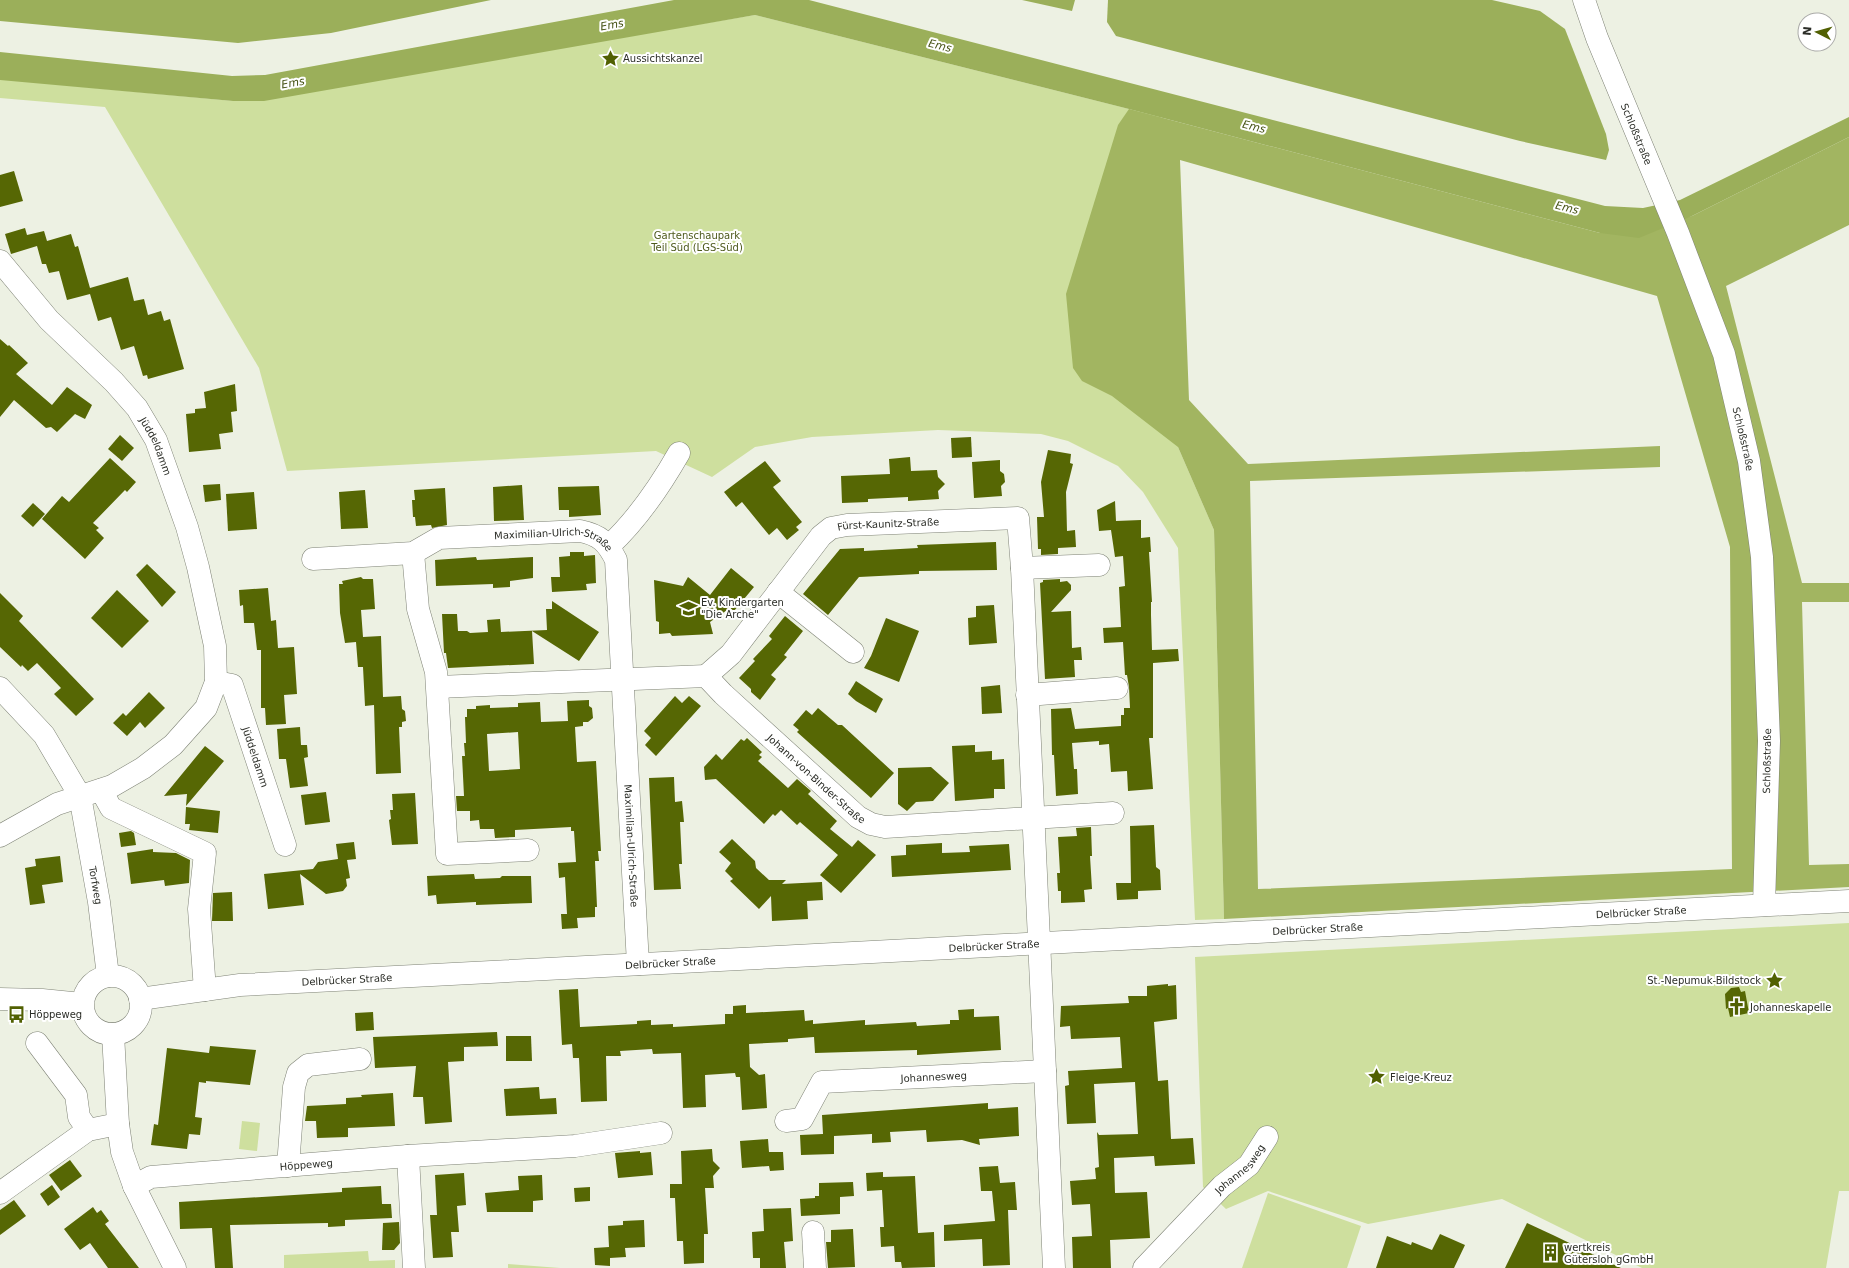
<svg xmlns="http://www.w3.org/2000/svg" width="1849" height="1268" viewBox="0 0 1849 1268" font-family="'DejaVu Sans',sans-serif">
  <rect width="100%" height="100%" fill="#edf1e3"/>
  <g fill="#cedf9e">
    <polygon points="755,15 1161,117 1178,447 1214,530 1224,919 1195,920 1178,548 1143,492 1118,466 1068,441 1041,434 938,430 812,437 755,447 712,477 656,451 287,471 259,368 105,107 0,98 0,79 233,101"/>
    <polygon points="1849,923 1849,1191 1839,1191 1826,1268 1642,1268 1502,1199 1368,1224 1268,1191 1226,1209 1203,1187 1195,957"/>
    <polygon points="242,1121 260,1123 257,1151 239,1149"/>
    <polygon points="1268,1193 1361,1226 1347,1268 1242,1268"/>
    <polygon points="368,1251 369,1261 395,1260 395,1268 284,1268 284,1255"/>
    <polygon points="508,1264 560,1268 508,1268"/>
  </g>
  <path fill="#a2b561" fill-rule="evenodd" d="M1129,109L1600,233L1692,216L1849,137V225L1726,286L1802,583H1849V602H1802L1809,865L1849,864V887L1224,919L1214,530L1178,447L1112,396L1082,381L1073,368L1066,294L1118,125ZM1180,160L1657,296L1730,547L1732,869L1258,889L1250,481L1660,467V446L1248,464L1189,400Z"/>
  <g fill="#9baf5a">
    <polygon points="0,0 491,0 331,33 238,43 0,21"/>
    <polygon points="674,0 809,0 1605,206 1643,208 1680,200 1849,117 1849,137 1692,216 1639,238 1600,233 1129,109 755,15 264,101 233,101 0,80 0,52 232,76 265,75"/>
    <polygon points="1022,0 1075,0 1072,11"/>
    <polygon points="1108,0 1492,0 1540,11 1565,29 1606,134 1609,150 1606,160 1520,141 1116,36 1107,22"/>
  </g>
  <g fill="#566704" fill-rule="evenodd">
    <polygon points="14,171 23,201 0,207 0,175"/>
    <polygon points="25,228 27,235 44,231 47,241 71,234 75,247 78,246 90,288 128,277 134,301 144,299 148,315 161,311 164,321 170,319 184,369 148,379 147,375 143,376 134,346 121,350 111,317 98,321 90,294 67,300 59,271 49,273 46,264 42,264 37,246 11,254 5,234"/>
    <polygon points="0,339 8,346 9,345 28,363 16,374 52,405 67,387 92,405 85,419 75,414 57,432 51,427 46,428 14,400 0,417"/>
    <polygon points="235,384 237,411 231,412 233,432 219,434 221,449 189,452 186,414 195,413 195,409 206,408 204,392"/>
    <polygon points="120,435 134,448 122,461 108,449"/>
    <polygon points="971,437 972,457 952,458 951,438"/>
    <polygon points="1048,450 1071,454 1070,463 1073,464 1066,492 1067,531 1075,530 1076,547 1058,548 1058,554 1041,555 1041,549 1038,549 1037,517 1044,517 1041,482"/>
    <polygon points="910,457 911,471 937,470 938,477 945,484 938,491 939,499 908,501 908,497 868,499 868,502 842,503 841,476 890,474 889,459"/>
    <polygon points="110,458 136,482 127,492 125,490 93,523 99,528 96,530 104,538 85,559 42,519 62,496 69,502"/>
    <polygon points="1000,460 1000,471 1004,474 1005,482 1001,486 1002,496 974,498 972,462"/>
    <polygon points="765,461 781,481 773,487 802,522 796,527 799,530 787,540 777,528 769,535 742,502 736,507 724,492"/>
    <polygon points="220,484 221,500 205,502 203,485"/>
    <polygon points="522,485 524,520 494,521 493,487"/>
    <polygon points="599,486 601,515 569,517 569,510 559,510 558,487"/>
    <polygon points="445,488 447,525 432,528 431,525 416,526 415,517 413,517 412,500 415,500 414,490"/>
    <polygon points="365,490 368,528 341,529 339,492"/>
    <polygon points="254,492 257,529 228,531 226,494"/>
    <polygon points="1115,501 1116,521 1141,520 1141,538 1150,537 1151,552 1149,552 1152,602 1151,602 1151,615 1152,650 1178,649 1179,661 1153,663 1153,738 1149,738 1153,789 1128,791 1127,771 1111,772 1109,744 1099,745 1099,741 1072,743 1074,769 1077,769 1078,794 1056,796 1054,755 1052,755 1051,709 1071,708 1075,729 1121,726 1121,715 1124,715 1124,708 1130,708 1129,687 1127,675 1125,675 1123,642 1104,643 1103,628 1121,627 1119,587 1125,586 1123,556 1115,557 1111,530 1099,531 1097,510"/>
    <polygon points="33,503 45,514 33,527 21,516"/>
    <polygon points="996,542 997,570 919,571 919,574 859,577 828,615 803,594 840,549 864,548 864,551 918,548 917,545"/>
    <polygon points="570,552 584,552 584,556 595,555 596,583 586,584 587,590 552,592 551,577 560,577 559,557 570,556"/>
    <polygon points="476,557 477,560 533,557 533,578 510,581 510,587 493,588 493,584 436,586 435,560"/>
    <polygon points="147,564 176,592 162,607 136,575"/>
    <polygon points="731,568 754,587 734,611 730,608 710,622 713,634 672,636 670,633 659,634 659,622 656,621 654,580 683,586 688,577 710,595"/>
    <polygon points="361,577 363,579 373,579 375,609 361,610 363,637 381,636 383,697 401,696 402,709 405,711 406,721 402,722 402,727 399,727 401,773 376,774 374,705 365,706 363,667 358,667 356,642 345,643 340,613 339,584 343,584 342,581"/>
    <polygon points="1060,579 1060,582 1067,581 1071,585 1071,590 1051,612 1071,611 1072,648 1081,647 1082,660 1074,660 1075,677 1045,679 1040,583 1043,582 1043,580"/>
    <polygon points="268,588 271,621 276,620 278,648 294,647 297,694 284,695 286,724 266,725 265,708 261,708 261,650 257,650 254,623 244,623 243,605 240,606 239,590"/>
    <polygon points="117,590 149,621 122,648 91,618"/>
    <polygon points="0,593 23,616 19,621 94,699 76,716 54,694 61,688 37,663 28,671 22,665 21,667 0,647"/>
    <polygon points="552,601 599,632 579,661 532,631 534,664 448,668 446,653 444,653 442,614 457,614 458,631 467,631 470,633 488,632 487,620 500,619 501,632 547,630 546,609 552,609"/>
    <polygon points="994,605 997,643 969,645 968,618 976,617 976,606"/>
    <polygon points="785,616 803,631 784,655 787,657 771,675 776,679 760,700 751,692 751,689 739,678 755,661 753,659 772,639 769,636"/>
    <polygon points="886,618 919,631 899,682 864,668 871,656"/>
    <polygon points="856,681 883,699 876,713 856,701 848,694"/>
    <polygon points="1000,685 1002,713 982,714 981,687"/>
    <polygon points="149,692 165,708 145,728 140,722 127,736 113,723 123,713 126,716"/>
    <polygon points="675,696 682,703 689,696 701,706 656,756 645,745 651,738 644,731"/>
    <path d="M589,700V706L592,708L593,718L588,722H583V726L575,727L577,762L596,761L601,851H598L599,861H595L597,907H595V917L577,918L578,928L562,929L561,914H567L565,877L559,878L558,863L576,862L574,831H571V827L515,830V837L495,838L494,829H480L479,820L470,821V811H457L456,796H464L462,756H465L464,743H466L465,717H467V709H476V706L490,705V708L518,707V703L540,702L541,722L568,721L567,701ZM518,732L520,769L489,771L487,734Z"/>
    <polygon points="818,708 838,725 842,725 894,773 871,798 797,732 799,730 793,725 806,710 812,715"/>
    <polygon points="300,727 301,745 307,745 308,757 304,758 308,786 290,788 286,759 279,759 277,729"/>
    <polygon points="747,738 762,752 759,755 762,757 758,761 788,788 797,779 811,791 808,794 837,821 830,829 852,847 858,840 876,855 841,893 820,875 838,855 800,822 797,825 781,810 775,816 773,814 764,824 716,779 705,780 704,767 716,754 722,760 741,739 744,741"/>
    <polygon points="975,745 975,752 992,751 992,760 1004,759 1005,789 994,789 994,798 955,801 952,746"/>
    <polygon points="205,746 224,761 186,806 187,794 164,796"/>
    <polygon points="931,767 949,783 933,801 916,802 907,811 898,804 898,768"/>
    <polygon points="674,777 675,802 682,801 683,811 684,822 680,822 682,864 679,864 681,889 654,890 649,778"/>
    <polygon points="326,792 330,822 305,825 301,795"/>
    <polygon points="415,793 418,844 392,845 389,820 391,819 390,810 393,810 392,794"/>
    <polygon points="186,807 220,811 218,833 189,830 190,824 185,824"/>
    <polygon points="1154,825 1156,867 1160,870 1161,890 1138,891 1138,899 1117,900 1116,883 1131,883 1130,826"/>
    <polygon points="1091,827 1092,856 1090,856 1092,889 1084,890 1085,902 1061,903 1061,891 1058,891 1057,873 1060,873 1058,837 1077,836 1076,828"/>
    <polygon points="131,831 134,833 136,845 121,847 119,833"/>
    <polygon points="732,839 755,861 756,868 769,880 786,880 782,884 822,882 823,900 807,901 808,919 772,921 771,896 759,909 730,881 733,879 725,871 731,863 719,852"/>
    <polygon points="354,842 356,859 347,860 350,878 346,879 347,886 343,891 326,894 300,874 304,905 268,909 264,874 313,869 318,862 338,859 336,844"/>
    <polygon points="942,843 942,853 970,852 969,846 1009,844 1011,870 892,877 891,856 906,855 906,845"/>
    <polygon points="153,849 153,852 176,853 190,860 189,883 165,886 164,880 131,884 127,853"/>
    <polygon points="60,856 63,882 42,885 45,903 30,905 25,868 36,866 35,859"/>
    <polygon points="474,874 475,879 500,878 502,876 531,876 532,903 476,905 476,902 437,904 436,895 428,896 427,876"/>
    <polygon points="232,892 233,921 212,921 213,893"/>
    <polygon points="1168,984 1168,986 1176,985 1177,1019 1154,1022 1158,1081 1168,1080 1171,1139 1193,1138 1195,1164 1155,1166 1154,1156 1114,1158 1115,1193 1147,1192 1150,1238 1110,1240 1111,1268 1073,1268 1072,1237 1092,1236 1090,1204 1072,1205 1070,1181 1096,1179 1095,1168 1099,1167 1097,1132 1099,1135 1138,1134 1135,1082 1094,1084 1096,1123 1067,1124 1065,1086 1069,1085 1068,1071 1122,1068 1120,1037 1071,1039 1070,1026 1060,1027 1061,1006 1129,1003 1128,996 1147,996 1147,986"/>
    <polygon points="1739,987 1741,992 1745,991 1749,1013 1730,1017 1728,1008 1726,1009 1725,994 1731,988"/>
    <polygon points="578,989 580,1027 637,1024 637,1021 651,1020 651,1025 673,1024 673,1027 725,1024 725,1014 733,1014 733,1006 746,1005 746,1013 804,1010 805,1021 813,1020 813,1024 865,1020 865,1025 916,1022 917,1026 950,1024 950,1020 959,1020 958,1010 974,1009 974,1017 999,1016 1001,1050 917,1055 917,1050 815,1053 814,1037 788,1039 788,1042 749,1044 750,1067 759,1075 765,1074 767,1108 742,1110 740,1077 736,1077 735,1073 705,1075 706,1107 683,1108 681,1053 653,1054 652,1049 620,1051 621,1056 606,1056 607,1101 581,1102 579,1058 573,1058 572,1044 562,1045 559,990"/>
    <polygon points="373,1012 374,1030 356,1031 355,1013"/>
    <polygon points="497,1032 498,1046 464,1047 464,1061 448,1062 452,1122 425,1124 423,1097 413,1097 416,1066 375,1068 373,1037"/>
    <polygon points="506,1036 531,1036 532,1061 506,1061"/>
    <polygon points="210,1046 256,1050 250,1085 206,1081 206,1083 199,1082 195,1117 202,1118 200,1135 189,1134 187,1149 151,1145 154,1124 158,1125 167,1048 209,1053"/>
    <polygon points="539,1087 540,1099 556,1098 557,1114 506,1116 504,1089"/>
    <polygon points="393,1093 395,1126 348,1128 348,1137 317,1138 316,1121 305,1121 307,1106 346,1104 346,1098 362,1097 361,1095"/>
    <polygon points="988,1103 988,1109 1018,1107 1019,1136 979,1139 980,1145 962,1140 927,1142 926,1130 890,1132 891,1142 872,1143 872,1134 834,1136 834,1154 801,1155 800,1135 823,1134 822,1115"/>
    <polygon points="768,1139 769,1152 783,1152 784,1170 770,1171 769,1166 742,1168 740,1141"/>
    <polygon points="712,1149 713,1161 720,1168 713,1176 714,1188 705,1188 708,1234 704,1234 704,1263 684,1264 683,1241 677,1241 675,1198 670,1198 670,1184 682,1184 681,1151"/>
    <polygon points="640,1151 640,1153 651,1152 653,1175 618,1178 615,1153"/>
    <polygon points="70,1160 82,1176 61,1191 49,1175"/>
    <polygon points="998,1166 1000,1183 1015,1182 1017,1210 1008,1210 1010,1265 983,1266 982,1239 944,1241 944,1225 995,1221 992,1191 981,1191 979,1167"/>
    <polygon points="883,1172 883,1177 915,1176 918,1233 934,1232 935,1267 902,1268 901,1262 895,1262 894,1246 881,1247 880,1227 884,1227 882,1190 867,1191 866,1173"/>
    <polygon points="464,1173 466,1205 457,1206 459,1232 451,1232 453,1257 433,1258 430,1215 437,1215 435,1175"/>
    <polygon points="542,1175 543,1200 533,1201 533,1212 487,1212 485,1193 519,1190 518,1176"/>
    <polygon points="853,1182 854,1196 840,1197 840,1214 801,1216 800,1199 815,1198 815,1196 819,1196 819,1183"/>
    <polygon points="52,1185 60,1197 48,1206 40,1194"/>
    <polygon points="381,1186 382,1204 391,1204 392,1218 345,1220 345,1226 328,1227 328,1223 230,1225 233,1268 215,1268 212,1228 180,1229 179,1202 342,1192 342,1188"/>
    <polygon points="590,1187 590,1201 575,1202 574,1188"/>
    <polygon points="14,1200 26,1216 0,1235 0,1210"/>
    <polygon points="93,1207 97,1213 101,1210 109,1221 105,1224 139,1268 108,1268 90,1243 80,1250 64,1229"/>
    <polygon points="791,1208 793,1241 784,1242 786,1268 760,1268 760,1258 753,1258 752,1232 764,1231 763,1209"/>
    <polygon points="644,1220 645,1247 625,1248 626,1257 610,1258 610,1266 595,1265 594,1248 609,1247 608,1226 623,1225 623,1221"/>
    <polygon points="399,1222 400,1243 394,1250 382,1250 383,1223"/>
    <polygon points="1527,1223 1555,1236 1621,1268 1505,1268"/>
    <polygon points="853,1229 855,1267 828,1268 826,1242 831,1242 831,1230"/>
    <polygon points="1440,1234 1465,1245 1454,1268 1376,1268 1387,1236 1411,1245 1412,1242 1432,1250"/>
  </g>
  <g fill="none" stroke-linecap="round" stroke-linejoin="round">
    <defs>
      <g id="minor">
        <path id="s1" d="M1584,0L1597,38L1678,233L1724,354L1749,461L1762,557L1769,741L1764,905"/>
        <path id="s2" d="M0,261L49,320L114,382L137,408L156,440L187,527L198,567L215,646L216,682L206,708L173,745L143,768L112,786L57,804L0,836"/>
        <path d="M609,546C638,519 659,488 679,453"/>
        <polyline points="413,553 418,609 436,672 447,854 528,850"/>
        <path id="s3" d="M313,559L413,553L439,538L580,531C600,535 607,542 616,560L638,964"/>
        <polyline points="1022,568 1099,565"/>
        <polyline points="778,592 853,652"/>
        <path id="s4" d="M706,676L731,654L821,536L831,528L847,525L1018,518L1022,568L1054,1268"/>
        <path id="s5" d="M216,682L232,685L285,845"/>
        <path id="s6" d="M438,687L706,676L723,694L858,817L871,824L885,827L1113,813"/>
        <path id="s7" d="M0,688L44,735L80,796L99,902L108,976"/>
        <polyline points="1027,695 1117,688"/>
        <polyline points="101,790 111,808 205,853 199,909 205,990"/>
        <circle cx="112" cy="1005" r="29"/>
        <polyline points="0,999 42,1000 82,1004"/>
        <path id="s8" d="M140,999L240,985L1849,901"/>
        <polyline points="113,1034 118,1124 122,1152 134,1186 175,1268"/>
        <polyline points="37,1043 76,1095 79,1117 88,1130"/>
        <path id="s9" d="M786,1121L802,1119L822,1082L1045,1071"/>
        <polyline points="408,1156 414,1268"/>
        <polyline points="288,1166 294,1087 298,1073 308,1065 360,1059"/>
        <path id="s10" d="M134,1186L151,1177L408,1156L575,1146L661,1133"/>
        <polyline points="0,1193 88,1130 118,1124"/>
        <polyline points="813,1232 815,1268"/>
        <path id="s11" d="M1144,1268L1222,1186L1249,1165L1267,1137"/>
      </g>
    </defs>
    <use href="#minor" stroke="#7f8376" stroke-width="23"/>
    <use href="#minor" stroke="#fff" stroke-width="22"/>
  </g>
  <defs>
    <symbol id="sight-bare" viewBox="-9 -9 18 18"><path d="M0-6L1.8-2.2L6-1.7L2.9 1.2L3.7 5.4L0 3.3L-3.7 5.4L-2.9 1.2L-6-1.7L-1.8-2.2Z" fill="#516002" stroke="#fff" stroke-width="2.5" paint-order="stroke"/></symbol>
    <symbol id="school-bare" viewBox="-9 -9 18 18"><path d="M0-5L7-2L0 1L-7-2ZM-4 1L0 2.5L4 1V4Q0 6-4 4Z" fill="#516002" stroke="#fff" stroke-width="2.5" paint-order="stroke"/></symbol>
    <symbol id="church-bare" viewBox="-9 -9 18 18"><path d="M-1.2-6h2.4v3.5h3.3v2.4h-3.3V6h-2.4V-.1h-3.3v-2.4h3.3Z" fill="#516002" stroke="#fff" stroke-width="2.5" paint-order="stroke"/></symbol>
    <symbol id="bus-bare" viewBox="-9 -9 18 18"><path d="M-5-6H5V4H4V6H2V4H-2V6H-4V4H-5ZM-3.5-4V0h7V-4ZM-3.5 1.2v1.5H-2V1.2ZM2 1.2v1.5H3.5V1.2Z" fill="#516002" stroke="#fff" stroke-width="2.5" paint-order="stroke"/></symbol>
    <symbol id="building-bare" viewBox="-9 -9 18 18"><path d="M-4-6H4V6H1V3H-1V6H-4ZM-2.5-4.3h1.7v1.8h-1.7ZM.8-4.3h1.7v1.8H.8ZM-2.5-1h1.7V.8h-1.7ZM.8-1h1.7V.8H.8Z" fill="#516002" stroke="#fff" stroke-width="2.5" paint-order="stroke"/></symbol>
  </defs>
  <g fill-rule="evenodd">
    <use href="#sight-bare" x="598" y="46" width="25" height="25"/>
    <use href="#school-bare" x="676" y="596" width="25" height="25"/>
    <use href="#sight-bare" x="1762" y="968" width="25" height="25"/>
    <use href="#church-bare" x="1724" y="994" width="25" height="25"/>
    <use href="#bus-bare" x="4" y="1002" width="25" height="25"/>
    <use href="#sight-bare" x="1364" y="1064" width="25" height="25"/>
    <use href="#building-bare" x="1538" y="1240" width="25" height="25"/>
  </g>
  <g text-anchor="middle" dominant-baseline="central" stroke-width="4" stroke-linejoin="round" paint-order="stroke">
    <g font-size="10" fill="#2c2e28" stroke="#fff" text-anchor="start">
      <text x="623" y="58">Aussichtskanzel</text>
      <text x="701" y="602">Ev. Kindergarten<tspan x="701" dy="12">"Die Arche"</tspan></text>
      <text x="1761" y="980" text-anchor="end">St.-Nepumuk-Bildstock</text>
      <text x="1750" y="1007">Johanneskapelle</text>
      <text x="29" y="1014">Höppeweg</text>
      <text x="1390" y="1077">Fleige-Kreuz</text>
      <text x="1564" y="1247">wertkreis<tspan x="1564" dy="12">Gütersloh gGmbH</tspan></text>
    </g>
    <g font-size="10" fill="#2c2e28" stroke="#fff">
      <text stroke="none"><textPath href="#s1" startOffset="144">Schloßstraße</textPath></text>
      <text stroke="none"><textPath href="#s1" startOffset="468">Schloßstraße</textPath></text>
      <text stroke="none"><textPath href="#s2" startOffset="244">Jüddeldamm</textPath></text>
      <text stroke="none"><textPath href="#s4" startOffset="252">Fürst-Kaunitz-Straße</textPath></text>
      <text stroke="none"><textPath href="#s3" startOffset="247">Maximilian-Ulrich-Straße</textPath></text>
      <text stroke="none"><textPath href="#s5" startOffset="92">Jüddeldamm</textPath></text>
      <text transform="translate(1767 761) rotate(-89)">Schloßstraße</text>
      <text stroke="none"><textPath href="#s6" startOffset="419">Johann-von-Binder-Straße</textPath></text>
      <text stroke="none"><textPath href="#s3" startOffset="606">Maximilian-Ulrich-Straße</textPath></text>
      <text stroke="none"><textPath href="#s7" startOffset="226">Torfweg</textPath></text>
      <text stroke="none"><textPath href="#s8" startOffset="1504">Delbrücker Straße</textPath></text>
      <text stroke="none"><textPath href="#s8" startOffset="1180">Delbrücker Straße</textPath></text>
      <text stroke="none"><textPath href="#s8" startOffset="856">Delbrücker Straße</textPath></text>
      <text stroke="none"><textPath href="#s8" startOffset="532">Delbrücker Straße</textPath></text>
      <text stroke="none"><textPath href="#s8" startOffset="208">Delbrücker Straße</textPath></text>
      <text stroke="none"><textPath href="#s9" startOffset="170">Johannesweg</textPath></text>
      <text stroke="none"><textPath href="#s10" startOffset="175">Höppeweg</textPath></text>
      <text stroke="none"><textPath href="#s11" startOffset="138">Johannesweg</textPath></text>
    </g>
    <g font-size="10" fill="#4e5a1d" stroke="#fff">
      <text x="697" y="235">Gartenschaupark<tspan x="697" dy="12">Teil Süd (LGS-Süd)</tspan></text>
    </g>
    <g font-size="11" font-style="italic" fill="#445112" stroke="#fff">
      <text transform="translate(612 25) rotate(-10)">Ems</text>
      <text transform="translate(940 46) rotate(14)">Ems</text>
      <text transform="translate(293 83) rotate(-10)">Ems</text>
      <text transform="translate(1254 127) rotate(14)">Ems</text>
      <text transform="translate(1567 208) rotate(14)">Ems</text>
    </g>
  </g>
  <g transform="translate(1817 32) rotate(276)"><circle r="19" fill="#ffffff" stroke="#ababa9"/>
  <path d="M0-3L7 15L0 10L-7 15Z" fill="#516002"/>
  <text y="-6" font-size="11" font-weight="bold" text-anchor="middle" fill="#2c2e28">N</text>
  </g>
</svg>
